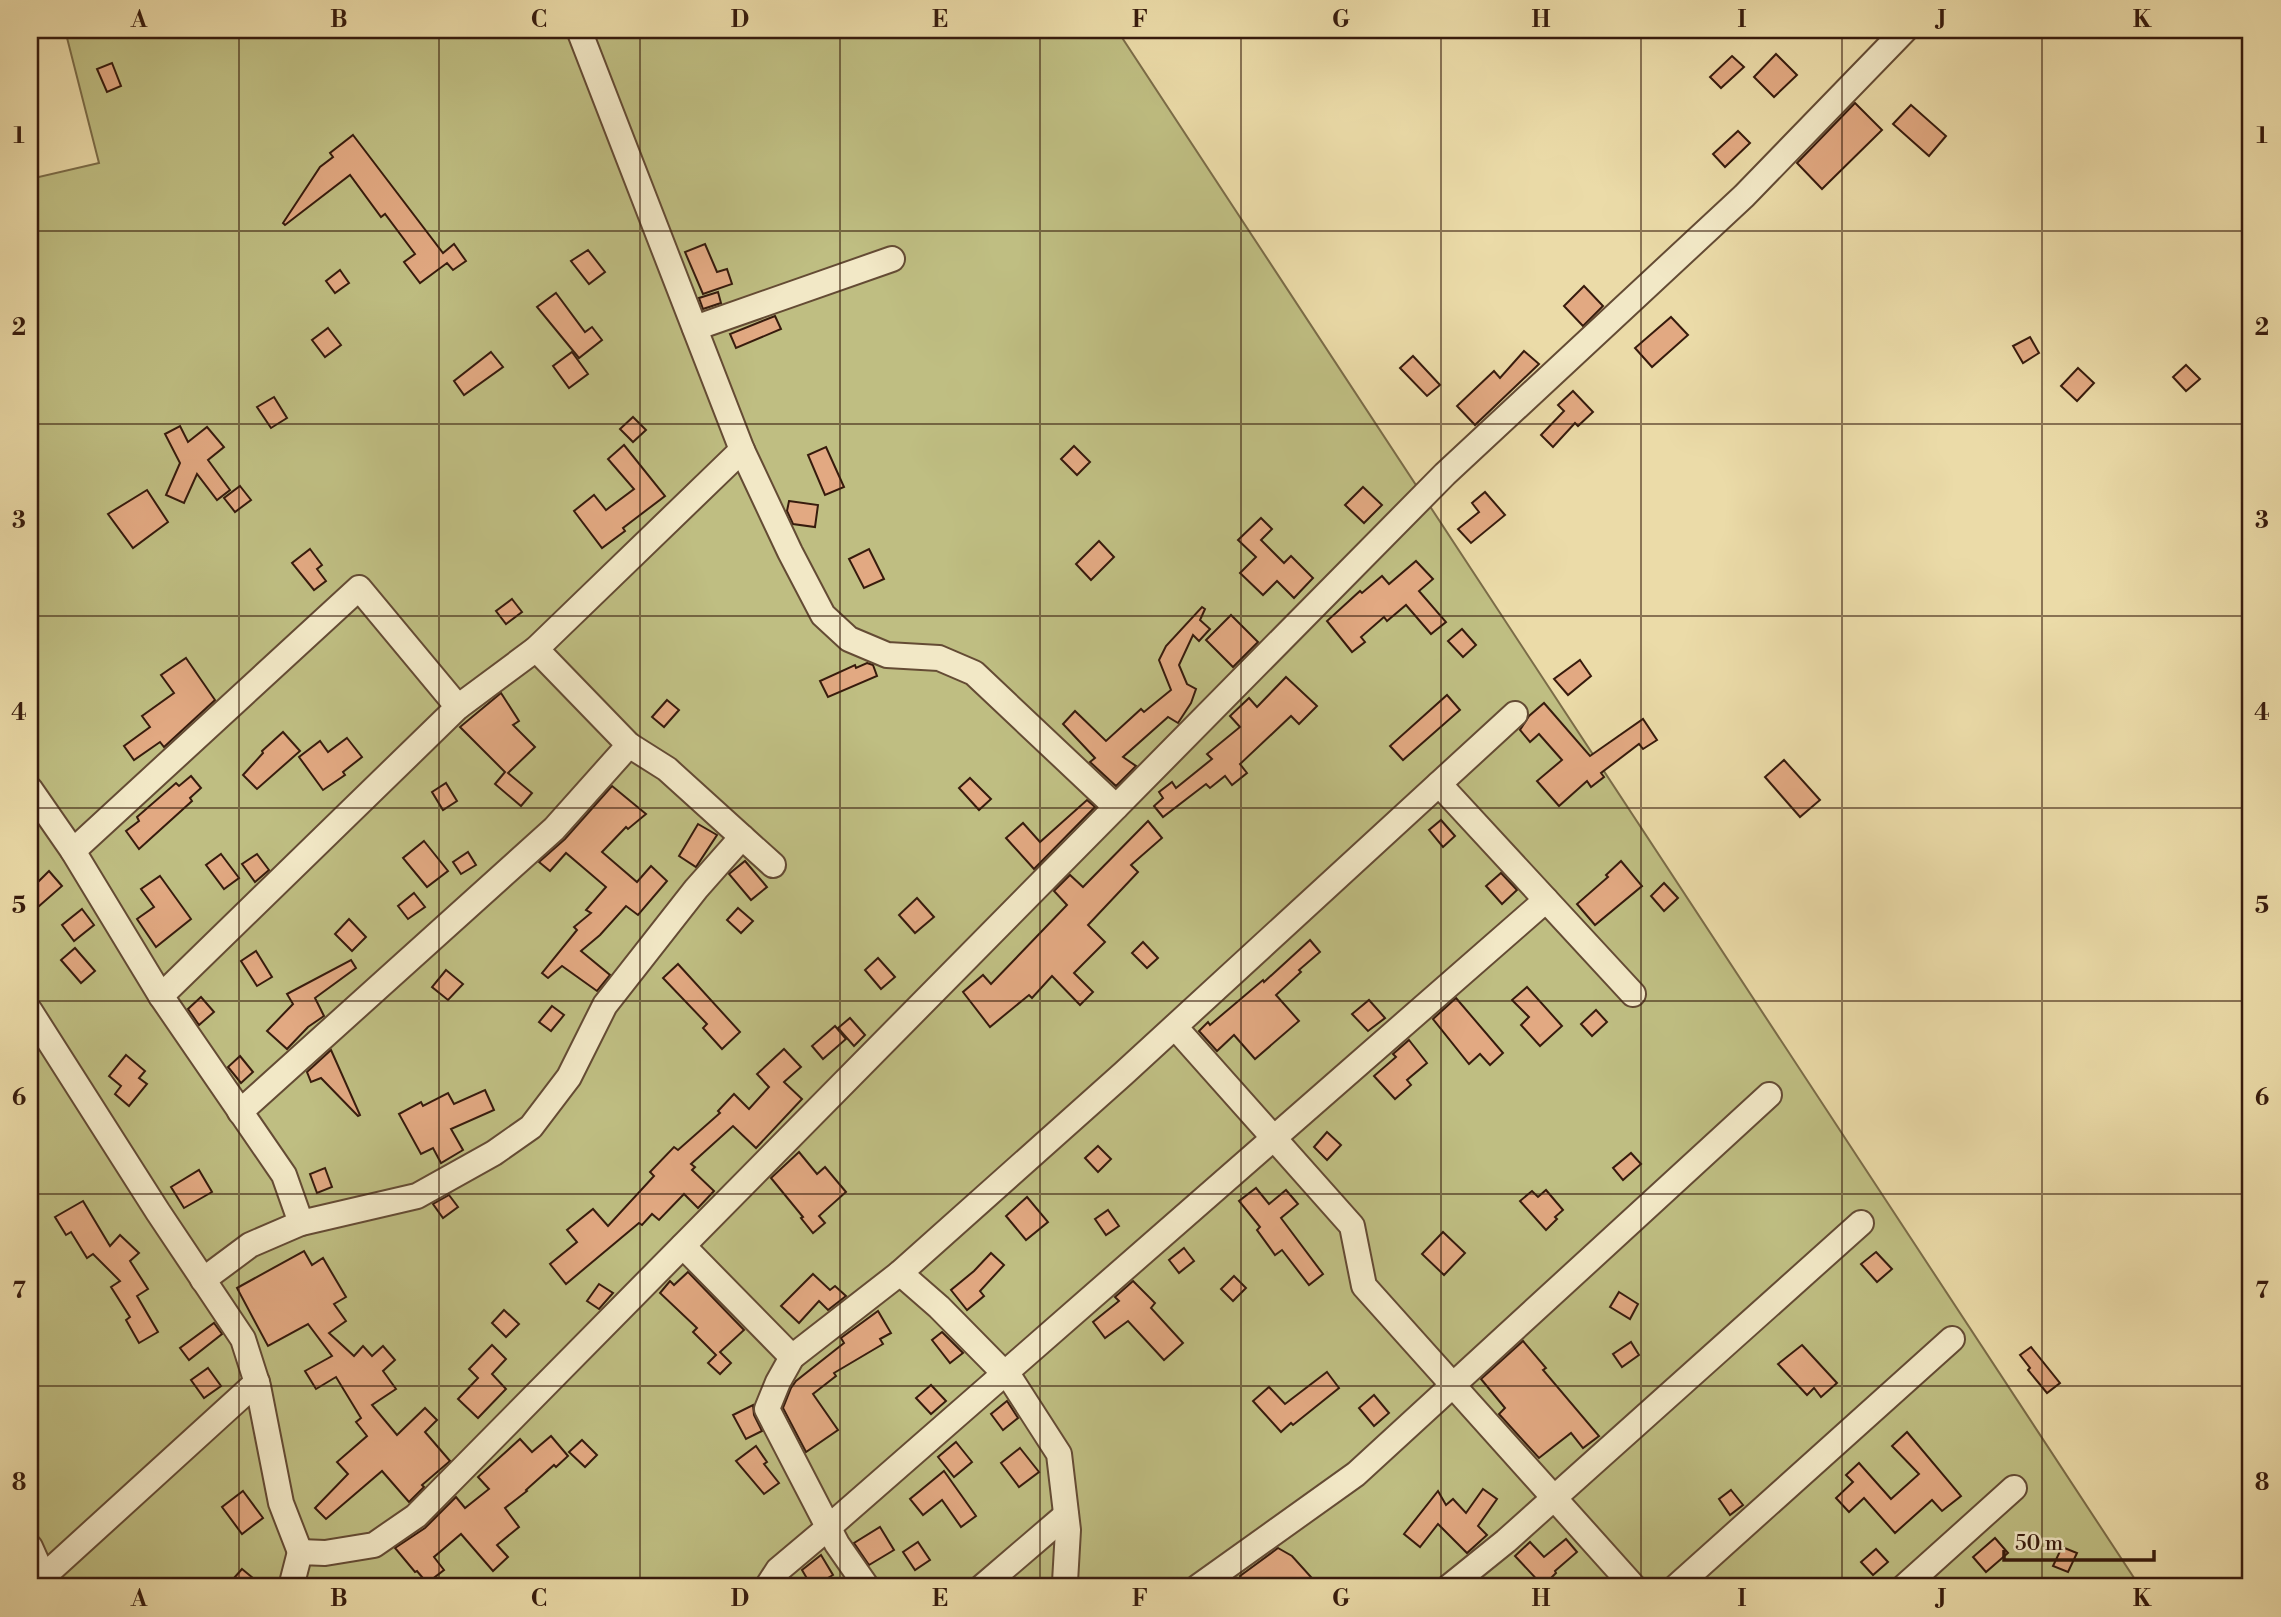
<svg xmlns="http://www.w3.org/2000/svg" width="2281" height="1617" viewBox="0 0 2281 1617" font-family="'Libre Bodoni',serif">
  <rect width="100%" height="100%" fill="#ebdba8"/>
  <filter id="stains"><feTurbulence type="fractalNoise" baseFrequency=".00286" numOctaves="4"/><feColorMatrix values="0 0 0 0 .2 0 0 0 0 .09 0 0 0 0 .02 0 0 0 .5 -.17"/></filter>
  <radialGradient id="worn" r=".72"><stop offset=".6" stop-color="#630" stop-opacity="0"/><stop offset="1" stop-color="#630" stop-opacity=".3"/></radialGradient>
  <polygon fill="#bfbe82" stroke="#7b6c48" stroke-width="2" points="65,30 1117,30 2140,1587 30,1587 30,179 99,163"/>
  <g fill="#e2a982" stroke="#371b0d" stroke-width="2">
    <polygon points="1776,54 1797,75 1774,97 1754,77"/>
    <polygon points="1732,56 1744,67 1721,88 1710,77"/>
    <polygon points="112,63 121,86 107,92 97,69"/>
    <polygon points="1855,103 1882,130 1822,189 1797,163"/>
    <polygon points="1911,105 1946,136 1929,156 1893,124"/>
    <polygon points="1738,131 1750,143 1725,167 1713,154"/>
    <polygon points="353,135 443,253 454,244 466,261 453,270 447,263 420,283 404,262 415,254 385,214 381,217 350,175 285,225 283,223 320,167 333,157 330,153"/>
    <polygon points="705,244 717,272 727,269 732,284 703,294 685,252"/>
    <polygon points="588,250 605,272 589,284 571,261"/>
    <polygon points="340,270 349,283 335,293 326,281"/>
    <polygon points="1584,286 1603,306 1583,326 1564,306"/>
    <polygon points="718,292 721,303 703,309 699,298"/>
    <polygon points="556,293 585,332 592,327 602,340 579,358 537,307"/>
    <polygon points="775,316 781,329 736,348 730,334"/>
    <polygon points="1671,317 1688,335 1652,367 1635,348"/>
    <polygon points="328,328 341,345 325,357 312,340"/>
    <polygon points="2030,337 2039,353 2023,363 2013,346"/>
    <polygon points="1524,351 1539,364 1475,425 1457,406 1494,371 1500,378"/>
    <polygon points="491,352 503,367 464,395 454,381"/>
    <polygon points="572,352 588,374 569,388 553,366"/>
    <polygon points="1413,356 1440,385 1427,396 1400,368"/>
    <polygon points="2186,365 2200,379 2186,391 2173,377"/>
    <polygon points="2078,368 2094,383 2077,401 2061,386"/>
    <polygon points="1573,391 1593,412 1578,426 1575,423 1553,447 1541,435 1564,411 1558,405"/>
    <polygon points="274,397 287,418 271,428 257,407"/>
    <polygon points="633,417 646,430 633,442 620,429"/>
    <polygon points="180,426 188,442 207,427 224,447 208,460 230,490 217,500 197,474 184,503 166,495 180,463 165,434"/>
    <polygon points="624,445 665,496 623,528 625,531 602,548 574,511 594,495 606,510 634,489 608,459"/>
    <polygon points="1074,446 1090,462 1077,475 1061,459"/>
    <polygon points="826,447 844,487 825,495 808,455"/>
    <polygon points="240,486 251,500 235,512 224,498"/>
    <polygon points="1363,487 1382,505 1364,523 1345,505"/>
    <polygon points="147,490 168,522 133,548 108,514"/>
    <polygon points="1485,492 1505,515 1471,543 1458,529 1479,512 1472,503"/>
    <polygon points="789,501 818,505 815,527 793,524 787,511"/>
    <polygon points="1261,518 1272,529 1261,540 1284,563 1291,556 1313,578 1294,598 1277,581 1263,595 1240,573 1256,557 1238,540"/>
    <polygon points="1099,541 1114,557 1091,580 1076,564"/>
    <polygon points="310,549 322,565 317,569 326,581 314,590 292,563"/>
    <polygon points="869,549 884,579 864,588 849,559"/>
    <polygon points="1416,561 1433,579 1419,591 1446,622 1431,634 1406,605 1387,621 1384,617 1361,637 1365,642 1352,652 1327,621 1360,591 1362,593 1382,576 1389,584"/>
    <polygon points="512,599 522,612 506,624 496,611"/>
    <polygon points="1202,607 1205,609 1200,620 1210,629 1199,641 1193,635 1179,665 1187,684 1196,689 1191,703 1178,723 1168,717 1123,757 1136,766 1116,786 1090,762 1095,758 1063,724 1075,711 1106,741 1141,709 1144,712 1171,690 1159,660 1166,646"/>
    <polygon points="1231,615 1258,642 1233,667 1206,640"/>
    <polygon points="1462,629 1476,645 1463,657 1448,641"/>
    <polygon points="186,658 215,700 164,747 160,742 134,760 124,746 150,727 142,716 174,693 161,675"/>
    <polygon points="1580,660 1591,676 1568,695 1554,679"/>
    <polygon points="867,663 873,665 877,676 828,697 820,681 855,665 856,668"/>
    <polygon points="1286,677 1317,706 1299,724 1291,716 1240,764 1247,773 1232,785 1225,776 1210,788 1206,784 1163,817 1154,806 1163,798 1159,792 1172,782 1176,788 1212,759 1207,754 1240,727 1230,716 1249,698 1257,707"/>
    <polygon points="501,693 519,721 513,725 535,747 508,773 532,793 521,806 495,784 505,772 460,727"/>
    <polygon points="1447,695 1460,710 1403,760 1390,746"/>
    <polygon points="667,700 679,710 664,727 652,717"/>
    <polygon points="1544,703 1590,756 1643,719 1657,740 1643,749 1639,744 1601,773 1604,777 1591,787 1587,781 1559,806 1537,781 1562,760 1539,734 1530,742 1520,730 1529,716"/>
    <polygon points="283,732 300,751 257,789 243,775 263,753 262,751"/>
    <polygon points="347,738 362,757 343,772 345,775 323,790 299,757 320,741 328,752"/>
    <polygon points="1784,760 1820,800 1800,817 1765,777"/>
    <polygon points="191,776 201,788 190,798 192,801 139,849 126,831 139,821 137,817 176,783 179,786"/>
    <polygon points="970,778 991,799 979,810 959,788"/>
    <polygon points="446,783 457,801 443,810 432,792"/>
    <polygon points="612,786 646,814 628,829 626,827 602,852 637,882 651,866 667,881 638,915 626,906 600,935 581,951 610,975 597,991 562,966 548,978 542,973 577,930 574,927 591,913 586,910 606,887 566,853 550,871 539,862 565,839"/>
    <polygon points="1087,800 1095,807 1034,869 1006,838 1023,823 1040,842"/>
    <polygon points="1441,820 1455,836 1443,847 1429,830"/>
    <polygon points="1148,821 1162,838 1131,865 1138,872 1088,925 1105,942 1074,973 1093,992 1080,1005 1052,976 1032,998 1029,995 990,1027 963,992 983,975 991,984 1067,905 1054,891 1070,875 1083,887"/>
    <polygon points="698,824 717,835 696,867 679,856"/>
    <polygon points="424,841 448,871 427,887 403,858"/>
    <polygon points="468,852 476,865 461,874 453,862"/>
    <polygon points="221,854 239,878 224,889 206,865"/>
    <polygon points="257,854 269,870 255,882 242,864"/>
    <polygon points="745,861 767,887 751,900 729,874"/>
    <polygon points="1621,861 1642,886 1595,925 1577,904 1608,877 1606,875"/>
    <polygon points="49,871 62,886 30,914 30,890"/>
    <polygon points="1501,873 1517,890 1502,904 1486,886"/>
    <polygon points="160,876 191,919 156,947 137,919 154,907 141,889"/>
    <polygon points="1664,883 1678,898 1664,911 1651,896"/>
    <polygon points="414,893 425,907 408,919 398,906"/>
    <polygon points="917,898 934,917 915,933 899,915"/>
    <polygon points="738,908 753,921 741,933 727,920"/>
    <polygon points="82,909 94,925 74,941 62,925"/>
    <polygon points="349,919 366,937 352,951 335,934"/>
    <polygon points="1310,940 1320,952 1299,970 1301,972 1276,995 1299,1021 1255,1059 1234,1035 1217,1051 1199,1031 1208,1022 1210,1025 1263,980 1264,982"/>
    <polygon points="1143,942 1158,958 1147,968 1132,953"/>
    <polygon points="75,948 95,971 81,983 61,960"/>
    <polygon points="256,951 272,977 257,986 241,961"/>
    <polygon points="878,958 895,977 881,989 865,970"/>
    <polygon points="351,960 356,968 315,998 324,1016 308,1027 287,1049 267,1031 293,1004 287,994"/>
    <polygon points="678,964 740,1032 722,1049 703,1028 707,1024 663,978"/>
    <polygon points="446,970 463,984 448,1000 432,987"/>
    <polygon points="1527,987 1562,1026 1540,1046 1521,1025 1529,1017 1512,1000"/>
    <polygon points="201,997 214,1012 199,1025 188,1009"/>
    <polygon points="1456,998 1503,1053 1490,1065 1480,1054 1469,1064 1433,1019"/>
    <polygon points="1369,1000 1385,1018 1368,1031 1352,1014"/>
    <polygon points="552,1006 564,1015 551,1031 539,1022"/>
    <polygon points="1596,1010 1607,1022 1592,1036 1581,1024"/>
    <polygon points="850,1018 865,1035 854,1046 838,1028"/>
    <polygon points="835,1026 846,1039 823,1059 812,1046"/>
    <polygon points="1409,1040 1427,1063 1407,1080 1411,1085 1395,1099 1374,1076 1396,1057 1393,1054"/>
    <polygon points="784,1049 801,1067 784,1082 802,1099 756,1148 733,1126 691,1164 695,1167 692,1170 714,1191 698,1208 684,1194 659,1220 652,1214 642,1225 639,1223 566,1284 550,1264 577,1242 567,1230 593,1209 608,1226 654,1176 650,1172 674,1147 678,1150 720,1113 718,1111 734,1094 749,1109 769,1087 757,1074"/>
    <polygon points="331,1050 360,1115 358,1116 321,1078 311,1082 307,1072"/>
    <polygon points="126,1055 145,1071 139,1078 147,1084 129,1106 115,1094 121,1086 109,1076"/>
    <polygon points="240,1056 253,1072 241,1083 228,1067"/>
    <polygon points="485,1090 494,1110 451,1129 463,1150 441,1163 433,1148 421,1154 399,1114 421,1102 423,1106 448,1093 454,1104"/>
    <polygon points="1327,1132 1341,1145 1327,1160 1314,1147"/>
    <polygon points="1098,1146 1111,1159 1098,1172 1085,1158"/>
    <polygon points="799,1152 817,1174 825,1167 846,1192 819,1216 825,1223 813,1233 801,1218 803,1217 771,1178"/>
    <polygon points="1631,1153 1641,1164 1623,1180 1613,1168"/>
    <polygon points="325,1168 332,1187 317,1193 310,1174"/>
    <polygon points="199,1170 212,1192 184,1208 171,1187"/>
    <polygon points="1256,1188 1269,1204 1286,1190 1298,1204 1281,1218 1323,1274 1309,1285 1282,1250 1275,1255 1257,1230 1260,1227 1239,1201"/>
    <polygon points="1546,1190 1563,1210 1555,1217 1557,1219 1546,1230 1520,1201 1532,1191 1538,1197"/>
    <polygon points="449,1195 458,1207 443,1218 433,1204"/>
    <polygon points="1027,1197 1048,1222 1026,1240 1006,1216"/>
    <polygon points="83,1201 110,1246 120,1235 139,1253 130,1261 148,1289 137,1296 158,1332 139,1343 126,1320 130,1317 111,1287 120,1281 93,1254 87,1258 71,1232 66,1235 55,1217"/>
    <polygon points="1108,1210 1119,1226 1106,1235 1095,1219"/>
    <polygon points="1443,1232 1465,1253 1444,1275 1422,1254"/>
    <polygon points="1184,1248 1194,1261 1179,1273 1169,1260"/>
    <polygon points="304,1251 312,1265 323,1258 346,1297 334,1304 346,1321 329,1333 354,1356 363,1346 372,1356 383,1346 395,1360 383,1371 396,1389 372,1405 397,1435 425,1408 437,1420 425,1432 450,1461 422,1485 424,1487 409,1502 382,1471 326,1519 315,1508 348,1474 337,1462 367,1436 356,1422 361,1418 336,1377 316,1389 305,1371 332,1356 308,1324 268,1346 237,1288"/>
    <polygon points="1876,1252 1892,1269 1877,1282 1861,1264"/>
    <polygon points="991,1253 1004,1265 980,1291 984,1296 967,1310 951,1290 974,1271"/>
    <polygon points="688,1272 744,1330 720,1352 731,1363 720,1374 708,1363 716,1355 693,1332 697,1328 660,1293 670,1281 674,1285"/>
    <polygon points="813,1274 830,1290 835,1286 846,1296 828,1310 819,1301 799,1323 781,1306"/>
    <polygon points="1234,1276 1246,1288 1233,1301 1221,1289"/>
    <polygon points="1133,1281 1155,1303 1151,1308 1183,1343 1164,1360 1128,1321 1105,1338 1093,1322 1119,1301 1115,1297"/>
    <polygon points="599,1284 613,1293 599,1309 587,1301"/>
    <polygon points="1619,1292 1638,1304 1630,1319 1610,1307"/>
    <polygon points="504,1310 519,1324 506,1337 492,1323"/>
    <polygon points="878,1311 891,1333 880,1339 883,1344 834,1373 836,1376 813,1394 838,1430 806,1452 783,1408 791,1388 796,1381 844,1343 841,1338"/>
    <polygon points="214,1323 222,1334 189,1360 180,1348"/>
    <polygon points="942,1332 963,1353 950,1363 932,1340"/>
    <polygon points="1523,1341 1546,1368 1543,1370 1599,1436 1583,1448 1571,1433 1539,1458 1499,1414 1505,1408 1481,1379"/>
    <polygon points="1631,1342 1639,1355 1622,1367 1613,1354"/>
    <polygon points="492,1345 506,1359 492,1374 506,1389 478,1418 458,1399 478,1378 469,1369"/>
    <polygon points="1802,1345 1837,1383 1821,1397 1814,1388 1807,1395 1778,1364"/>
    <polygon points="2031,1347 2060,1383 2047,1393 2028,1370 2030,1368 2020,1355"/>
    <polygon points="208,1368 221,1386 204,1398 191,1380"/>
    <polygon points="1327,1372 1339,1388 1293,1425 1291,1423 1281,1432 1253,1401 1269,1387 1285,1404"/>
    <polygon points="931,1385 946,1401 931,1414 916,1398"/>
    <polygon points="1374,1395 1389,1413 1374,1426 1359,1408"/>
    <polygon points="1007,1401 1018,1418 1003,1430 991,1414"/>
    <polygon points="753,1405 754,1415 762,1431 746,1439 733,1415"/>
    <polygon points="1907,1432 1961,1496 1942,1511 1932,1500 1895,1533 1864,1498 1849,1512 1836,1498 1853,1482 1846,1475 1859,1463 1891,1499 1919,1474 1892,1446"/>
    <polygon points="551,1436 568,1456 556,1467 554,1465 526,1490 527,1491 505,1508 519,1527 497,1545 508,1557 493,1571 461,1534 434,1557 444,1570 427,1583 417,1571 415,1572 395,1548 425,1528 456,1497 465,1508 489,1489 478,1477 520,1439 532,1452"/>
    <polygon points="582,1440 597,1455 585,1467 569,1452"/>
    <polygon points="956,1442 972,1462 954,1477 938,1457"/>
    <polygon points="756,1446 767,1462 764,1464 779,1483 764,1494 736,1461"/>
    <polygon points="1020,1448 1039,1472 1019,1487 1001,1463"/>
    <polygon points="944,1471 976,1516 961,1527 942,1500 923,1515 910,1499"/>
    <polygon points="1483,1489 1497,1499 1478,1526 1487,1535 1467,1553 1438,1524 1420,1547 1404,1534 1438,1491 1446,1505 1453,1499 1466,1513"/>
    <polygon points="1731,1490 1743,1505 1730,1515 1719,1499"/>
    <polygon points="243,1491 263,1518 242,1534 222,1507"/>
    <polygon points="880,1527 894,1550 869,1565 854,1543"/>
    <polygon points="1995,1538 2008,1553 1986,1572 1973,1557"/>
    <polygon points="1566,1539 1577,1552 1555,1571 1556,1573 1543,1586 1515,1556 1530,1542 1544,1557"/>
    <polygon points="918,1542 930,1560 915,1570 903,1552"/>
    <polygon points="2062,1547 2077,1553 2068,1572 2053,1566"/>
    <polygon points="1278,1548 1292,1556 1320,1587 1245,1587 1240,1576"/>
    <polygon points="1876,1549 1888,1562 1873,1575 1861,1562"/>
    <polygon points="821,1555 833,1575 812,1587 802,1570"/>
    <polygon points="242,1569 264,1587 226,1587"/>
  </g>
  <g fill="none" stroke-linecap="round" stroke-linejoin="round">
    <defs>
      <g id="street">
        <polyline points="579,30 742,450 790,552 823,615 849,639 887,655 939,658 974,673 1116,807"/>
        <polyline points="695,328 892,259"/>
        <polyline points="536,649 629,745 667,769 773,865"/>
        <polyline points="1439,784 1633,994"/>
        <polyline points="30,789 73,851 161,996 284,1175 301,1223"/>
        <polyline points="73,851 359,588 458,707"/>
        <polyline points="161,996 458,707 536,649 742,450"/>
        <polyline points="30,1011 158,1212 243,1339 258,1386 281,1503 300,1552"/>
        <polyline points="1175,1027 1352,1226 1364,1286 1634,1587"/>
        <polyline points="240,1112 554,829 629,745"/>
        <polyline points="683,1246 792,1357"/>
        <polyline points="900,1273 939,1307 1012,1381 1059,1454 1068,1530 1065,1582 1067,1587"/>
        <polyline points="203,1280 250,1245 301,1223 417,1196 494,1153 531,1127 569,1077 605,1005 696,889 742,837"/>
        <polyline points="30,1547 43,1576"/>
        <polyline points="32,1587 257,1382"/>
        <polyline points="291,1587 300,1552 325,1553 374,1545 416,1516 1445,474 1744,196 1905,30"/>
        <polyline points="767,1587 778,1570 829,1527 1546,900"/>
        <polyline points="867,1587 837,1544 767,1409 778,1382 792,1357 900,1273 1123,1074 1515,714"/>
        <polyline points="982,1587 1066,1515"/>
        <polyline points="1198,1587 1356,1474 1769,1095"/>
        <polyline points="1449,1587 1506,1541 1861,1223"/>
        <polyline points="1676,1587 1952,1339"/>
        <polyline points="1904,1587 2014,1488"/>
      </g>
    </defs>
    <use href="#street" stroke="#644b34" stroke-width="28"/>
    <use href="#street" stroke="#f2e8c6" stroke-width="24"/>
  </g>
  <path fill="none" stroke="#371b0d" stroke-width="2" stroke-opacity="0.55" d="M239,30V1587M439,30V1587M640,30V1587M840,30V1587M1040,30V1587M1241,30V1587M1441,30V1587M1641,30V1587M1842,30V1587M2042,30V1587M30,231H2251M30,424H2251M30,616H2251M30,808H2251M30,1001H2251M30,1194H2251M30,1386H2251"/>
  <rect width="2281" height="1617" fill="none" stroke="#ebdba8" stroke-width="77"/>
  <path d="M2004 1550v10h150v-10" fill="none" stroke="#371b0d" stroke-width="3.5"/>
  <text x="2015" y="1550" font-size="21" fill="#371b0d" stroke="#f2e8c6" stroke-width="5" paint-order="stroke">50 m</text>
  <rect x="38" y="38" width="2204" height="1540" fill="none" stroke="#371b0d" stroke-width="2.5"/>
  <g font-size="23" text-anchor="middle" font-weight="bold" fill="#371b0d">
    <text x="139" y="27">A</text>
    <text x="339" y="27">B</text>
    <text x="539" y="27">C</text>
    <text x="740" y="27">D</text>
    <text x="940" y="27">E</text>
    <text x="1140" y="27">F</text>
    <text x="1341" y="27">G</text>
    <text x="1541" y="27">H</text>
    <text x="1742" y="27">I</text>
    <text x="1942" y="27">J</text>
    <text x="2142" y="27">K</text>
    <text x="19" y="143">1</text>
    <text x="2262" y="143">1</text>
    <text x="19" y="335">2</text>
    <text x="2262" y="335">2</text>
    <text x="19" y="528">3</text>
    <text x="2262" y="528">3</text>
    <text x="19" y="720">4</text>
    <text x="2262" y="720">4</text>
    <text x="19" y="913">5</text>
    <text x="2262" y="913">5</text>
    <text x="19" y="1105">6</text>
    <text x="2262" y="1105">6</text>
    <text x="19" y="1298">7</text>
    <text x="2262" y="1298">7</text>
    <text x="19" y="1490">8</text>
    <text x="2262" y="1490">8</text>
    <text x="139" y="1606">A</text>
    <text x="339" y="1606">B</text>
    <text x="539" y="1606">C</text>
    <text x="740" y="1606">D</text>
    <text x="940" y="1606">E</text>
    <text x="1140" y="1606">F</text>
    <text x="1341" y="1606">G</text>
    <text x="1541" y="1606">H</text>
    <text x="1742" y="1606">I</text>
    <text x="1942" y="1606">J</text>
    <text x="2142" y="1606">K</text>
  </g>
  <rect width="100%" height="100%" filter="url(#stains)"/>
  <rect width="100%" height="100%" fill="url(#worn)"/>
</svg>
